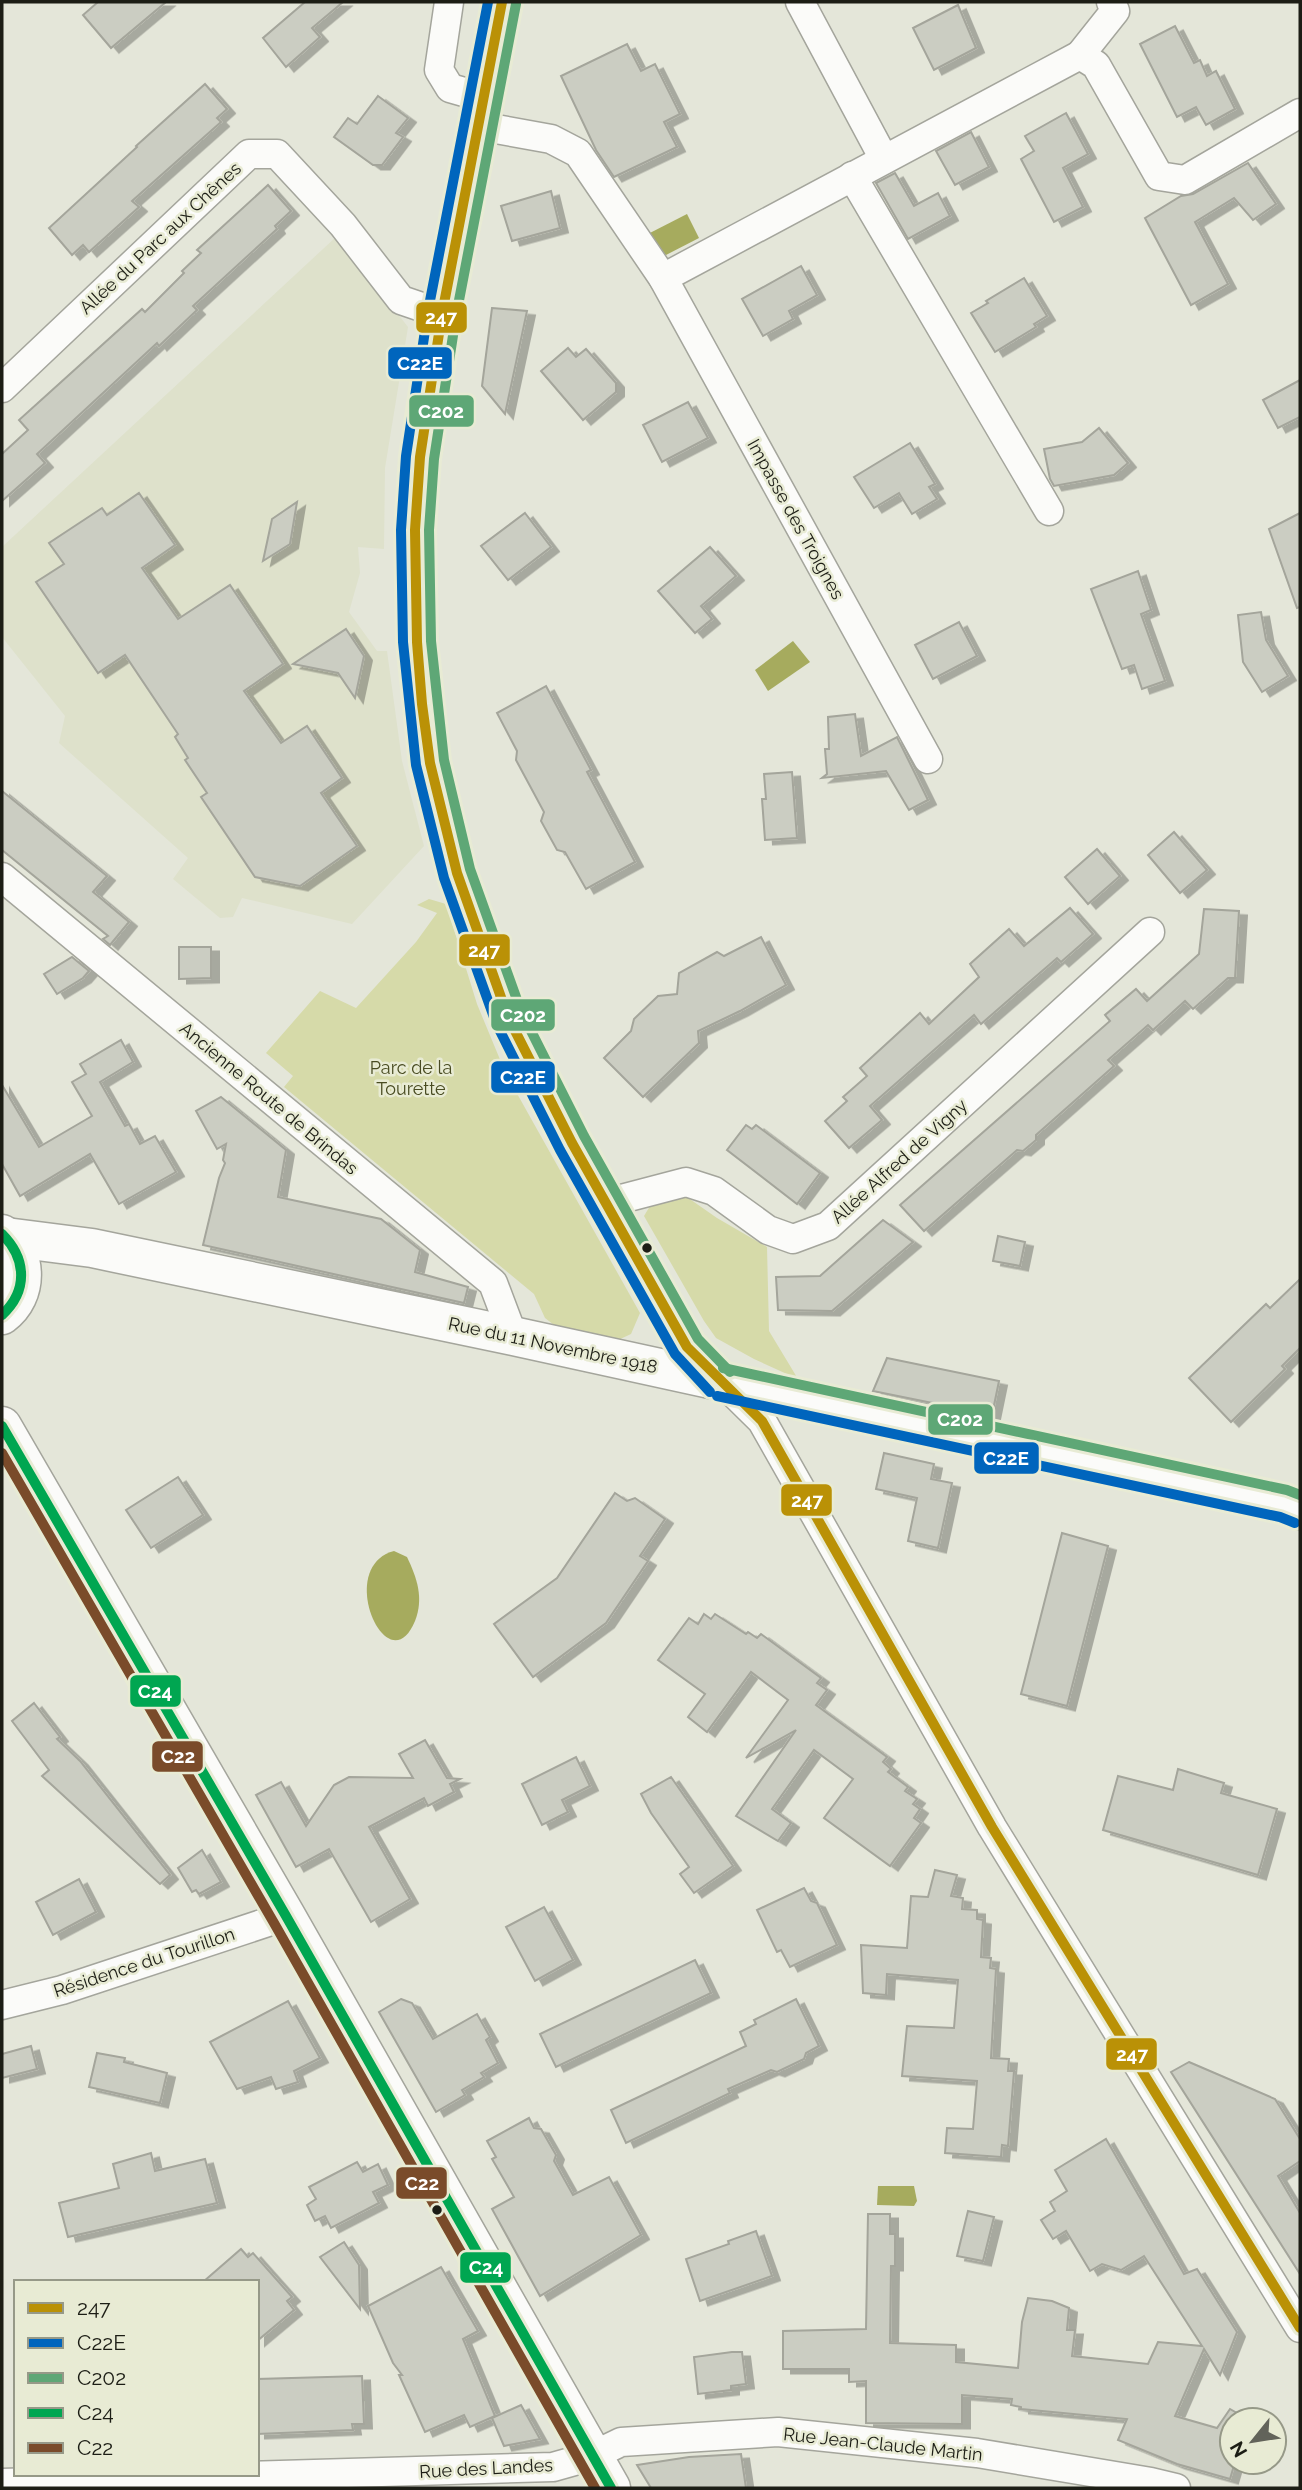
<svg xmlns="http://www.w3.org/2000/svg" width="1302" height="2490" viewBox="0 0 1302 2490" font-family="Raleway,sans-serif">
  <defs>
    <filter id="shadow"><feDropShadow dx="8" dy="4.5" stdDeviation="0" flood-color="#0004"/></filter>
  </defs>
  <rect width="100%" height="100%" fill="#e4e6d9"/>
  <polygon fill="#dee1cb" points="337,236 408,327 385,468 384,549 358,547 360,573 349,612 377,651 387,651 402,761 424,846 352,924 242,898 233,917 220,918 173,879 188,858 59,743 65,716 2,637 2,547"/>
  <g fill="#d6daa9">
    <polygon points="429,899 446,904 477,1004 506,1074 640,1313 631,1334 616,1341 558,1328 545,1318 534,1294 284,1087 293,1076 266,1053 320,991 356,1008 416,942 437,913 417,905"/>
    <polygon points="684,1195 717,1218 767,1247 769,1331 798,1379 754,1359 716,1338 704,1321 644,1216 650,1206"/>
  </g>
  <g fill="#a6ab5e">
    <polygon points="687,214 699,238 666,255 651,247 644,236"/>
    <polygon points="793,641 810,662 768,691 755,670"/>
    <path d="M394,1551L407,1557C417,1578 424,1598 415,1621C388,1686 334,1567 394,1551Z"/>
    <polygon points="878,2186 914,2186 917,2201 914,2206 877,2205"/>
  </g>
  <g fill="#cbcdc2" stroke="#a4a59b" stroke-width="2" filter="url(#shadow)">
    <polygon points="98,2 166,2 111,48 83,15"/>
    <polygon points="305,2 343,2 312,28 320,37 286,67 263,38"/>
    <polygon points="958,5 976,48 934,70 913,28"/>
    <polygon points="1175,26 1194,63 1200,60 1207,76 1216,71 1235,109 1206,125 1196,107 1177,117 1140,44"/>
    <polygon points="627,44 641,71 655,64 680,114 664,122 677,147 614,177 596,150 561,76"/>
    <polygon points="205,84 227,109 217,118 221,122 132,201 139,207 89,252 83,245 72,255 49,228 137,147 136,146"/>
    <polygon points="378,96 408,118 396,133 403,137 382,165 373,165 334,137 348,118 357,124"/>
    <polygon points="1066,113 1088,154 1063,168 1083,207 1054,222 1021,159 1034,151 1025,136"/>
    <polygon points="971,132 989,167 955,185 936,151"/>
    <polygon points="1248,163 1276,204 1253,220 1234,198 1195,222 1228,284 1191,305 1145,218 1181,196 1193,194"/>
    <polygon points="895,173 914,206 938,193 950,216 908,239 876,183"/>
    <polygon points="268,185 291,211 275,226 277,229 193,306 197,310 159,346 157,343 37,454 45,463 2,501 2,454 28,430 19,420 142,309 145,312 184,273 182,271 201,253 197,250"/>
    <polygon points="551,191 560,228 512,241 501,206"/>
    <polygon points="801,266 817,295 789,311 793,319 763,336 742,299"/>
    <polygon points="1024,278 1047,316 1034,324 1036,327 995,352 971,313 988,303 986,301"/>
    <polygon points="492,308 527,311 505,414 482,386"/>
    <polygon points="568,348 576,357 586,349 616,383 616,392 583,420 541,371"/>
    <polygon points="1300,380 1300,417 1278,428 1263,400"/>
    <polygon points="688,402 708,438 662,462 643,425"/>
    <polygon points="1099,428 1128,463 1114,475 1054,486 1050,479 1044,449 1082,442"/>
    <polygon points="910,443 935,484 929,487 937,499 912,514 899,493 874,508 854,477"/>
    <polygon points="139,493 175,545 142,568 178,619 230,585 283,664 244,691 281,743 307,726 342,778 321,793 357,846 300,886 255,877 201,797 207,793 185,760 188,758 175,737 178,734 125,655 98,673 36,582 64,564 49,543 102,508 107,515"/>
    <polygon points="297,502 290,544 263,561 272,519"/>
    <polygon points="525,513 551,547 508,580 481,546"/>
    <polygon points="1300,513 1300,607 1297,608 1269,529"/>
    <polygon points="710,547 736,576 701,606 712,619 695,633 658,591"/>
    <polygon points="1138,571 1151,610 1141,614 1165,681 1142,689 1134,665 1122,669 1091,589"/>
    <polygon points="1261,612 1266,640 1288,676 1262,692 1243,662 1238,615"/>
    <polygon points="959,622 977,656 933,679 915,645"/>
    <polygon points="346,629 364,656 355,698 338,673 293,664"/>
    <polygon points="546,686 591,770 587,772 635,862 586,889 565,852 557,850 541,821 544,812 516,760 517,751 497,713"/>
    <polygon points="855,714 861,756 897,737 928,800 909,810 886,771 822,778 827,774 825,749 829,749 828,717"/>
    <polygon points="792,772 797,838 765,840 762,799 766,799 764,774"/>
    <polygon points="2,791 107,876 93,892 129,922 110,945 103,939 108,936 2,850"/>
    <polygon points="1174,832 1207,870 1180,893 1148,855"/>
    <polygon points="1097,849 1120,876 1088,904 1065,877"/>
    <polygon points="1070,908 1093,934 1061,962 1057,958 981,1024 974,1015 870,1106 882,1120 849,1148 825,1121 847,1101 843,1097 867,1076 860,1068 920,1013 929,1024 979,977 970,964 1009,929 1024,946"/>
    <polygon points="1204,909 1239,911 1235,978 1228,978 1193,1009 1185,1001 1153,1030 1148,1025 1108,1060 1114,1066 1036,1135 1036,1140 1023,1151 1017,1150 924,1231 900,1205 1110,1021 1105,1015 1136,989 1147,1001 1199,954"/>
    <polygon points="761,937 786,985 740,1011 698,1031 699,1043 643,1097 604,1058 631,1031 634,1019 658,996 677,994 679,973 717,952 724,956"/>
    <polygon points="179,947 211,947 211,978 179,979"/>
    <polygon points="72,957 89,971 83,978 57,994 44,974"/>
    <polygon points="121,1040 133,1062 100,1082 125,1126 129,1124 140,1144 155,1136 176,1172 119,1204 90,1154 20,1196 2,1164 2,1085 39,1147 92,1116 72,1082 86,1074 80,1064"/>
    <polygon points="221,1097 286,1150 278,1197 381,1219 420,1250 415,1272 468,1287 464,1303 203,1245 219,1178 225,1163 223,1160 226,1144 217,1149 196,1111"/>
    <polygon points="746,1125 752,1129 756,1125 820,1173 797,1204 727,1150"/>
    <polygon points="883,1220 913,1242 832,1311 778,1310 776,1277 820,1276"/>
    <polygon points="998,1236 1025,1242 1020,1266 993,1261"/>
    <polygon points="1300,1279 1300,1348 1282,1366 1285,1369 1231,1422 1189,1378 1266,1304 1270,1308"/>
    <polygon points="887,1358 999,1381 992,1415 873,1391"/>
    <polygon points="884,1453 934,1464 931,1479 952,1483 938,1548 908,1541 917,1498 876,1489"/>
    <polygon points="178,1477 203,1515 151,1548 126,1510"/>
    <polygon points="615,1493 627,1501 635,1498 665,1519 640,1556 648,1561 606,1623 533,1677 494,1624 557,1578"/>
    <polygon points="1062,1533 1108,1546 1067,1706 1021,1694"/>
    <polygon points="704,1614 711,1619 715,1614 746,1634 748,1632 757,1638 761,1634 821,1678 817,1683 827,1690 816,1705 887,1757 883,1762 891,1769 888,1772 908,1787 905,1791 917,1799 913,1804 920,1809 914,1818 921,1823 890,1866 824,1818 853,1779 814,1750 772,1809 791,1823 778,1841 736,1816 796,1730 746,1758 788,1700 751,1672 707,1732 688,1717 705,1694 658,1660 689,1618 698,1624"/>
    <polygon points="34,1703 60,1737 57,1739 80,1761 170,1875 160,1884 42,1776 49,1770 12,1721"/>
    <polygon points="425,1740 447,1778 460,1779 450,1784 454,1792 428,1806 424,1798 369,1827 410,1899 371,1922 329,1849 296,1867 256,1795 281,1782 306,1826 334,1785 349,1777 413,1778 399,1754"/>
    <polygon points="576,1757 590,1786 562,1800 568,1812 542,1825 522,1784"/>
    <polygon points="1178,1769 1224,1783 1221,1793 1277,1809 1258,1875 1103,1830 1118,1776 1173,1790"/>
    <polygon points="671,1777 733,1866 694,1893 680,1874 689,1867 651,1813 641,1794"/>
    <polygon points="202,1850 221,1882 199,1894 196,1890 192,1892 178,1868"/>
    <polygon points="935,1870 957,1875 951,1896 963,1898 962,1909 977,1910 977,1919 983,1920 981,1957 991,1958 990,1968 996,1969 991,2058 1009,2059 1008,2071 1014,2071 1008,2146 1002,2145 1001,2157 945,2153 947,2128 973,2129 977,2081 902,2076 907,2026 954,2028 958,1980 887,1974 886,1995 863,1993 861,1945 907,1948 911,1896 928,1897"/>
    <polygon points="79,1879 96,1912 53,1935 36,1902"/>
    <polygon points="804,1888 811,1901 817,1903 837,1945 790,1967 781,1950 777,1952 757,1910"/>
    <polygon points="544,1907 573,1960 535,1981 506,1927"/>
    <polygon points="695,1960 711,1993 556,2067 540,2034"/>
    <polygon points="401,1999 412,2003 433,2039 477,2014 490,2037 486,2040 498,2063 481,2073 484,2077 462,2090 465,2095 436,2112 379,2012"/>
    <polygon points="796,1999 819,2046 806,2053 804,2059 777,2072 771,2070 728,2089 730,2093 626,2143 611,2110 746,2046 740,2032 756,2024 754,2020"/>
    <polygon points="288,2001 320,2058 294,2071 298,2082 276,2089 271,2077 237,2089 210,2042"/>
    <polygon points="31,2046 37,2069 2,2078 2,2054"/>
    <polygon points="97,2053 125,2058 124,2062 167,2073 160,2103 89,2087"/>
    <polygon points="1189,2062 1275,2099 1300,2139 1300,2161 1278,2176 1300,2213 1300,2274 1171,2072"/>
    <polygon points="529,2118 534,2128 541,2129 556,2155 554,2161 573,2195 609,2177 641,2235 540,2296 492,2209 514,2197 492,2159 496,2157 487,2141"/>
    <polygon points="1106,2139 1184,2274 1197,2269 1237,2332 1220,2375 1204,2349 1175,2416 1217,2428 1230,2409 1249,2420 1232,2420 1232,2462 1235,2462 1230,2479 1177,2464 1118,2440 1127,2419 1021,2409 1021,2407 1011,2405 1012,2399 962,2395 962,2424 866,2423 866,2381 849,2382 849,2369 783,2369 783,2331 866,2329 868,2214 890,2214 890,2234 895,2234 895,2266 891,2266 890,2343 956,2345 956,2362 1018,2368 1022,2322 1028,2298 1052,2301 1069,2308 1067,2330 1075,2330 1072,2356 1148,2364 1158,2342 1202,2346 1144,2256 1121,2270 1102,2264 1090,2271 1066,2231 1053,2239 1041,2220 1055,2211 1050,2202 1067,2191 1055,2170"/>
    <polygon points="151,2153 155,2171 205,2159 217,2203 68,2237 59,2203 119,2188 113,2164"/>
    <polygon points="357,2162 363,2172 378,2164 388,2185 373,2192 379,2203 331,2228 325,2216 315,2221 307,2205 316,2199 309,2187"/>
    <polygon points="968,2211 994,2217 983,2261 957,2256"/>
    <polygon points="756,2231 772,2276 700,2301 686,2259 729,2244 728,2241"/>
    <polygon points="344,2242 359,2265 360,2309 320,2257"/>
    <polygon points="241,2249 248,2257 253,2253 292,2297 287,2301 294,2310 257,2341 257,2282 203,2282"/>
    <polygon points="441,2267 478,2331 463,2339 495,2416 470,2427 464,2415 425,2432 399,2375 402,2375 393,2363 368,2306"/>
    <polygon points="732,2352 742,2352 746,2384 731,2386 731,2390 698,2394 694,2357"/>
    <polygon points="362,2376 364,2424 352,2424 353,2430 257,2434 257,2379"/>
    <polygon points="521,2405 540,2439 504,2446 492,2418"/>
    <polygon points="741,2454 746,2488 651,2488 637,2465 689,2457"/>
  </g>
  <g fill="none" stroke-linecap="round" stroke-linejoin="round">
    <defs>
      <g id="street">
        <polyline points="449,2 439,70 450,88 485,98"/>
        <polyline points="502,2 485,98 442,314 420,457 415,530 417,642 422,704 430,763 457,873 508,1017 572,1143 667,1312 687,1347 762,1421 992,1827 1300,2328"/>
        <polyline points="800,2 884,159"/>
        <polyline points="1080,55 1115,11 1111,2"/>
        <polyline points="479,126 551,139 578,153 663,278 928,759"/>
        <polyline points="852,176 1049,511"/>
        <polyline points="663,278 1080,55 1096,65 1159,176 1185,180 1300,113"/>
        <polyline points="2,388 249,154 277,154 343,225 401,300 442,314"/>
        <polyline points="2,877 493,1283 513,1336"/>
        <polyline points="606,1203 686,1182 714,1191 768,1230 793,1239 828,1226 1150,932"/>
        <polyline points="2,2005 62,1990 286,1916"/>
        <polyline points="2,2483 553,2467 592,2456 621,2442 778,2432 977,2453 1151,2482 1176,2488"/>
      </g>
      <g id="secondary">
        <path d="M2,1234C28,1254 29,1295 2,1315"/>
        <polyline points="6,1237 92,1248 513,1336 1284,1504 1300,1510"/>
        <polyline points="2,1426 286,1916 611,2488"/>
      </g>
    </defs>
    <use href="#street" stroke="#a4a59c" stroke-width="31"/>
    <use href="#secondary" stroke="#a4a59c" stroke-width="41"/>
    <use href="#street" stroke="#fbfbf9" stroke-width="28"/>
    <use href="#secondary" stroke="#fbfbf9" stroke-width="38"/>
    <defs>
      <polyline id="bus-1" points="502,2 442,314 420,457 415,530 417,642 422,704 430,763 457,873 508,1017 572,1143 687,1347 762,1421 992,1827 1300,2328"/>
      <g id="bus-2">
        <polyline points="488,2 428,311 406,456 401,530 403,642 416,765 444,878 496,1023 560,1150 675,1354 710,1392"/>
        <polyline points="717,1396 1280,1517 1295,1523"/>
      </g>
      <g id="bus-3">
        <polyline points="516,4 456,316 434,459 429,530 431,641 444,760 470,869 521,1011 584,1136 698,1339 730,1372"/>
        <polyline points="723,1368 1287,1490 1300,1495"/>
      </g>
      <g id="bus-4">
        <path d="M2,1234C27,1259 28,1291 2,1315"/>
        <polyline points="2,1426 286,1916 611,2488"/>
      </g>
      <polyline id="bus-5" points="2,1453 274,1923 595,2488"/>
    </defs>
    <use href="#bus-1" stroke="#e8ebd4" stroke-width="16"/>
    <use href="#bus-2" stroke="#e8ebd4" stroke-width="16"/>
    <use href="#bus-3" stroke="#e8ebd4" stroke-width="16"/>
    <use href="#bus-4" stroke="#e8ebd4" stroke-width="16"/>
    <use href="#bus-5" stroke="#e8ebd4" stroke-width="16"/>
    <use href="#bus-1" stroke="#ba9106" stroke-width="10"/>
    <use href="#bus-2" stroke="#0065bd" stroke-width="10"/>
    <use href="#bus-3" stroke="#5ea776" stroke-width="10"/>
    <use href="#bus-4" stroke="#00a651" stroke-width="10"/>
    <use href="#bus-5" stroke="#7a4b2a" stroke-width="10"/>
  </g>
  <g fill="#1c1d15" stroke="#e8ebd4" stroke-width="2.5">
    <circle cx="647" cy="1248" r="6"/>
    <circle cx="437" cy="2210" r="6"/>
  </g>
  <g text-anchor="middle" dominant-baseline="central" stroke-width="5" stroke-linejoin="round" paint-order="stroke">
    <g font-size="18" fill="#1c1d15" stroke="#e8ebd4">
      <text transform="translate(160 238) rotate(-43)">Allée du Parc aux Chênes</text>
      <text transform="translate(796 519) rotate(61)">Impasse des Troignes</text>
      <text transform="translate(269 1098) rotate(40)">Ancienne Route de Brindas</text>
      <text transform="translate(899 1161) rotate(-42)">Allée Alfred de Vigny</text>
      <text transform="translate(553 1345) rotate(12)">Rue du 11 Novembre 1918</text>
      <text transform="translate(144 1962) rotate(-18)">Résidence du Tourillon</text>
      <text transform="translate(883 2444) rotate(6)">Rue Jean-Claude Martin</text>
      <text transform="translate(486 2468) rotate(-3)">Rue des Landes</text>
    </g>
    <g font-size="18" fill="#494c22" stroke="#e8ebd4">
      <text x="411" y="1067">Parc de la<tspan x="411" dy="21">Tourette</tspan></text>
    </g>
  </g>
  <g stroke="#e8ebd4" stroke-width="2.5">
    <rect x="415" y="301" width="53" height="33" rx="7" fill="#ba9106"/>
    <rect x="387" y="346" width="66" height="34" rx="7" fill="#0065bd"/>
    <rect x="408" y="394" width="67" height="34" rx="7" fill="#5ea776"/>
    <rect x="458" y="933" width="53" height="34" rx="7" fill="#ba9106"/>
    <rect x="490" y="998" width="66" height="34" rx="7" fill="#5ea776"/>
    <rect x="490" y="1060" width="66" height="34" rx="7" fill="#0065bd"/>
    <rect x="927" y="1403" width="67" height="33" rx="7" fill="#5ea776"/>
    <rect x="973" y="1441" width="67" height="34" rx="7" fill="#0065bd"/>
    <rect x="780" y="1483" width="53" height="34" rx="7" fill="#ba9106"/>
    <rect x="129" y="1674" width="53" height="34" rx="7" fill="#00a651"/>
    <rect x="151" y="1740" width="53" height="33" rx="7" fill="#7a4b2a"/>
    <rect x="1105" y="2037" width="53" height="34" rx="7" fill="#ba9106"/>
    <rect x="395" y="2166" width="53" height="34" rx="7" fill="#7a4b2a"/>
    <rect x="459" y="2251" width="53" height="33" rx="7" fill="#00a651"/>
  </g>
  <g font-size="19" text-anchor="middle" font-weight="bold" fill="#fff">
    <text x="441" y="324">247</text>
    <text x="420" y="370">C22E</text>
    <text x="441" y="418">C202</text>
    <text x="484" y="957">247</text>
    <text x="523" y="1022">C202</text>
    <text x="523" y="1084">C22E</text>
    <text x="960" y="1426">C202</text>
    <text x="1006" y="1465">C22E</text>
    <text x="807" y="1507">247</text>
    <text x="155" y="1698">C24</text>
    <text x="178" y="1763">C22</text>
    <text x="1132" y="2061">247</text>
    <text x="422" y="2190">C22</text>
    <text x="486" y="2274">C24</text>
  </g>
  <rect width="1302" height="2490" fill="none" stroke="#1c1d15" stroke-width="7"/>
  <rect x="14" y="2280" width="245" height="196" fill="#e8ebd4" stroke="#969988" stroke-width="2"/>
  <rect x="28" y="2303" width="35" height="10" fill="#ba9106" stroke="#969988" stroke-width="2"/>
  <text x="77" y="2315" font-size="21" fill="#1c1d15">247</text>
  <rect x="28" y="2338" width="35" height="10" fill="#0065bd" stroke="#969988" stroke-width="2"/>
  <text x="77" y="2350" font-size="21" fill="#1c1d15">C22E</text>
  <rect x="28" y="2373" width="35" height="10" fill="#5ea776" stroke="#969988" stroke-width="2"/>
  <text x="77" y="2385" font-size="21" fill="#1c1d15">C202</text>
  <rect x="28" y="2408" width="35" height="10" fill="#00a651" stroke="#969988" stroke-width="2"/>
  <text x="77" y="2420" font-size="21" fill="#1c1d15">C24</text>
  <rect x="28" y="2443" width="35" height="10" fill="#7a4b2a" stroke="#969988" stroke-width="2"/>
  <text x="77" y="2455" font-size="21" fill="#1c1d15">C22</text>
  <g transform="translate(1253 2441) rotate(240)"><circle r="33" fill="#e8ebd4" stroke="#969988" stroke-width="2"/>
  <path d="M0-5L12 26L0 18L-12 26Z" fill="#62635a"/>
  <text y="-10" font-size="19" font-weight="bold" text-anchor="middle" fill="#1c1d15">N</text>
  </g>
</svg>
